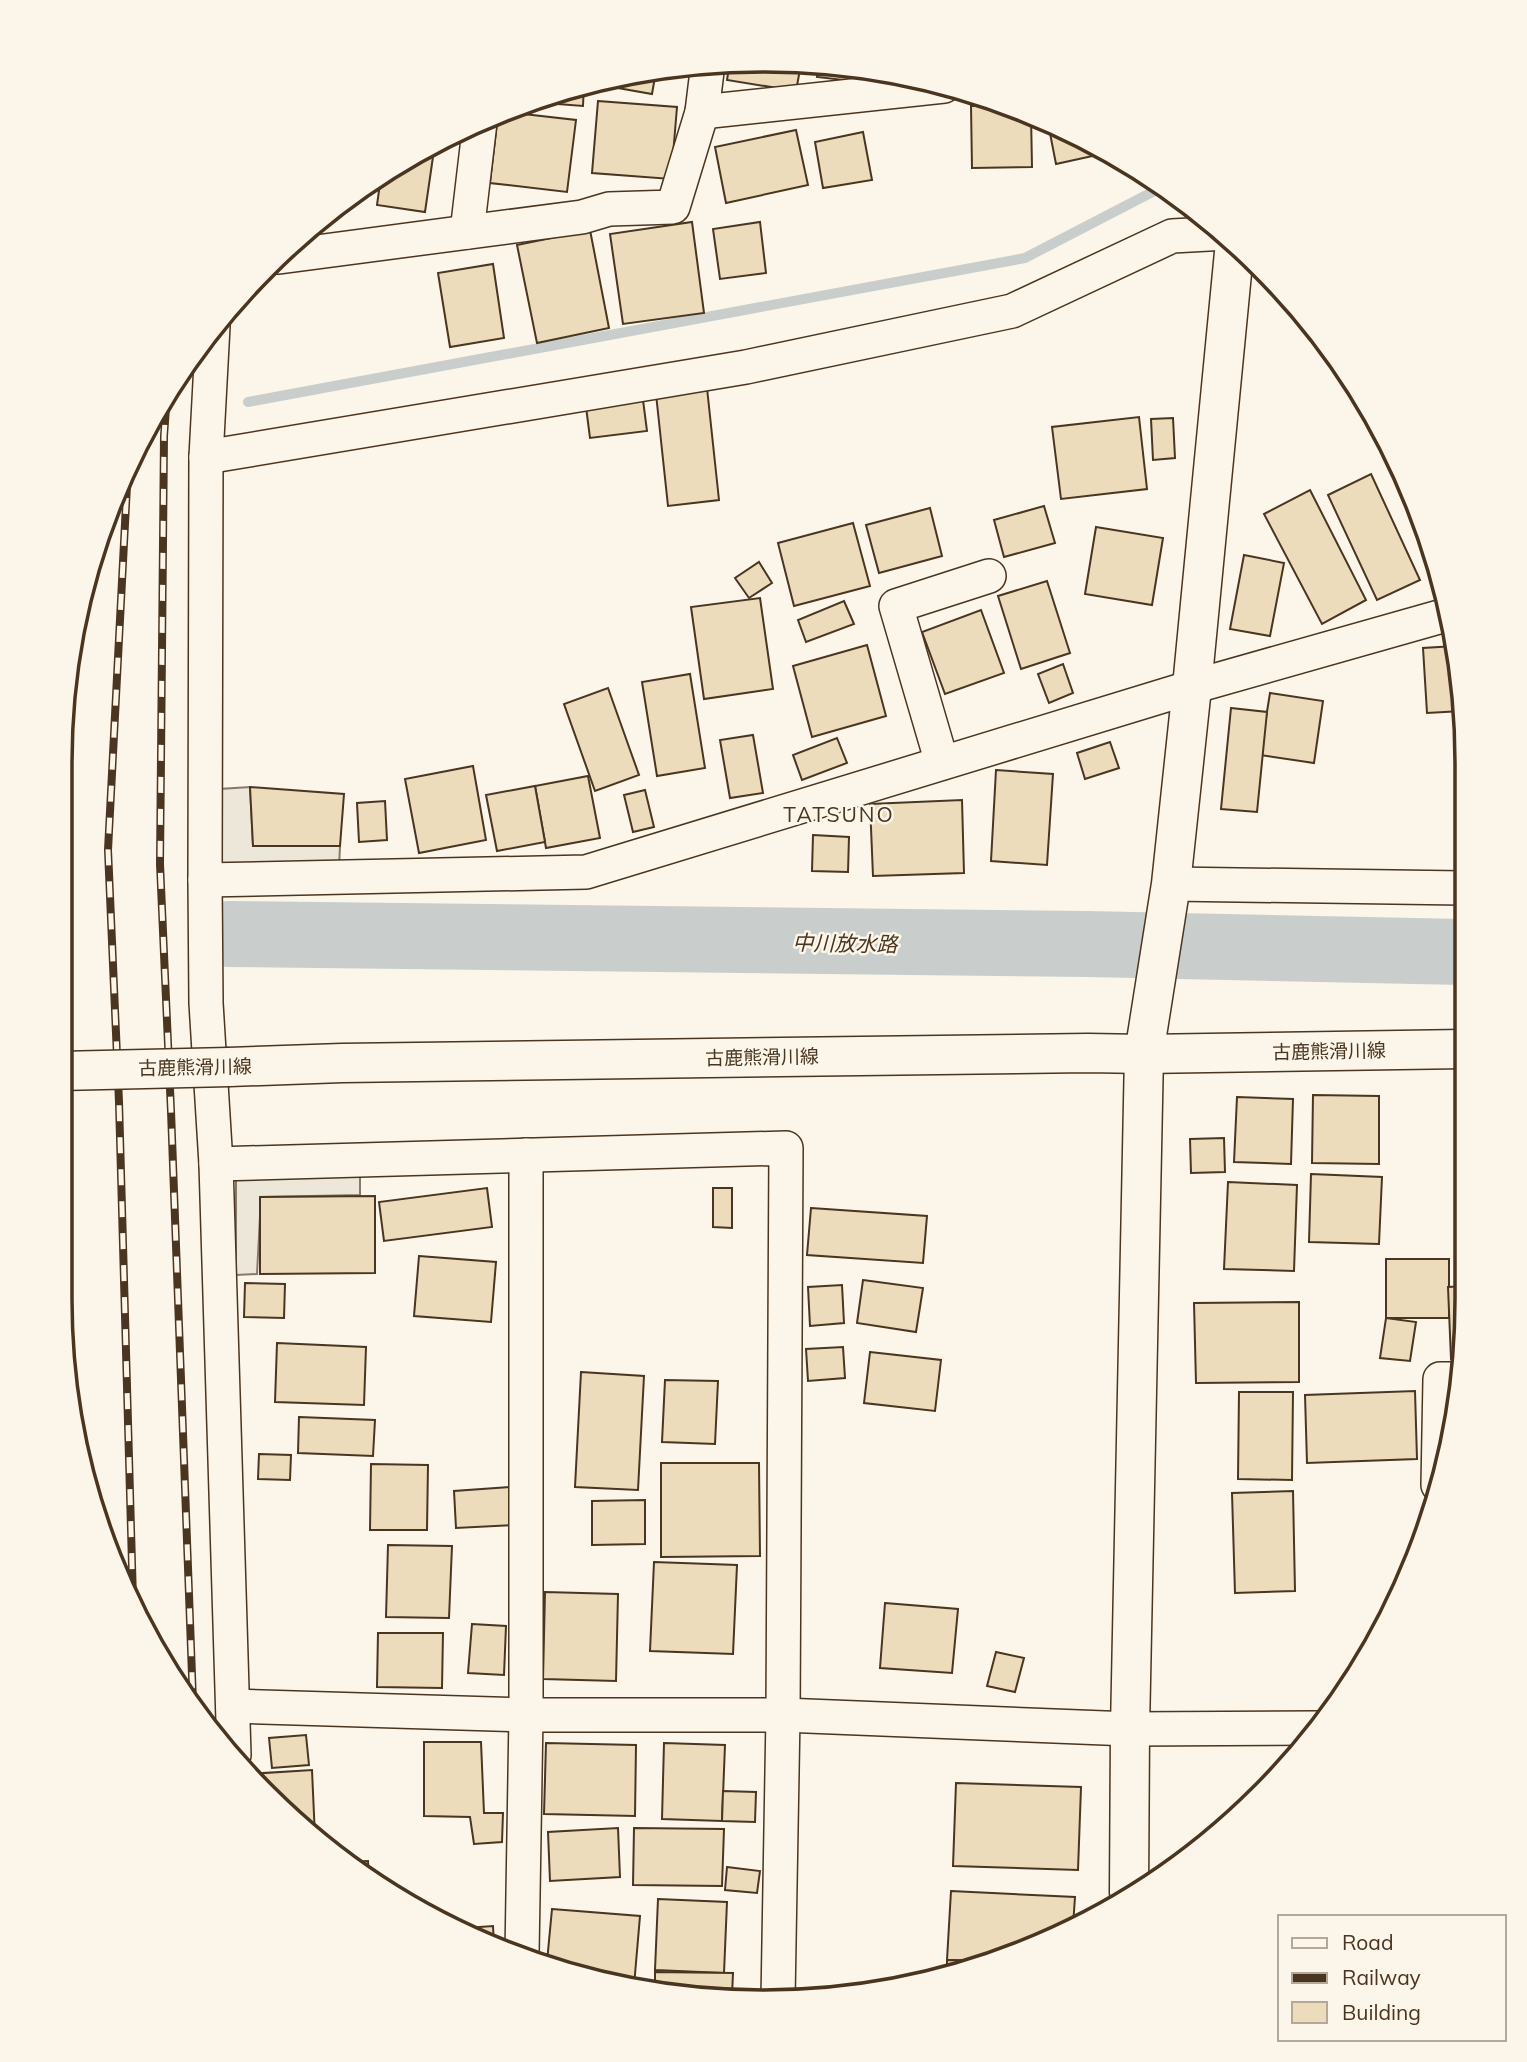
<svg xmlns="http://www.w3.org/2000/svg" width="1527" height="2062" viewBox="0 0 1527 2062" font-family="Mulish,'Noto Sans JP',sans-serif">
  <rect width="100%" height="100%" fill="#fbf6e9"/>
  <g fill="#ede7d9" stroke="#887966" stroke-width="2">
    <polygon points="250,787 253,845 340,846 339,868 218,865 219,789"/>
    <polygon points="360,1173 360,1195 261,1197 257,1274 236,1275 236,1178"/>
  </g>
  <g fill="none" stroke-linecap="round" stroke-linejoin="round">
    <polyline stroke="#c9cecd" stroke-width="10" points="248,402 1025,258 1162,187"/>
    <polyline stroke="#c9cecd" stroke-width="66" points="228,934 1088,944 1463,952"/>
  </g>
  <g fill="#ecdcbc" stroke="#4a3520" stroke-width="2">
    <polygon points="730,61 801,64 796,91 727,80"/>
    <polygon points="819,64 856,66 879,71 877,84 817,77"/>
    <polygon points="656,71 652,94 595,84 596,81"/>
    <polygon points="584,83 583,106 531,102 582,83"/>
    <polygon points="598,101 677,107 671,179 592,173"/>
    <polygon points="1007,105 1031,115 1032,167 972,168 971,106"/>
    <polygon points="506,112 576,120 567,192 490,183 498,115"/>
    <polygon points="1048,123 1111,152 1056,164"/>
    <polygon points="796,130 808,185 726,203 715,147"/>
    <polygon points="863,132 872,180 823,188 815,142"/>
    <polygon points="435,143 425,212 377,205 381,176"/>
    <polygon points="692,222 704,313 623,324 610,234"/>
    <polygon points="760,222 766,273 720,279 713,229"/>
    <polygon points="590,230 609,328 537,343 517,245"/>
    <polygon points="493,264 504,338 450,347 438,273"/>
    <polygon points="707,388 719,500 668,506 656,394"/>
    <polygon points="643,400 647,431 590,438 586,407"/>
    <polygon points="1139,417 1147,489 1061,499 1052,427"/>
    <polygon points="1173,418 1175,458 1153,460 1151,419"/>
    <polygon points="1371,474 1420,580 1377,600 1328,495"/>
    <polygon points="1310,490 1366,600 1322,624 1264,514"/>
    <polygon points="1044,506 1055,543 1004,557 994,520"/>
    <polygon points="930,508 942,556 879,573 866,525"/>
    <polygon points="853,523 870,586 794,606 778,543"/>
    <polygon points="1096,527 1163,538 1152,605 1085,594"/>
    <polygon points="1244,555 1284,563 1270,636 1230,629"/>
    <polygon points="759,562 772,583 749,598 735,578"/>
    <polygon points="1047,581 1070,653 1021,669 998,596"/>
    <polygon points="760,598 773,689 704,699 691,607"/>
    <polygon points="844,601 854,624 806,642 798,620"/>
    <polygon points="981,610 1004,673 945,694 922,632"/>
    <polygon points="867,645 886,716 812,737 793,666"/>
    <polygon points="1455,646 1461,671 1462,711 1427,713 1423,648"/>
    <polygon points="1063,664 1073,693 1049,703 1038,674"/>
    <polygon points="690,674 705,768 657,776 642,682"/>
    <polygon points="608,688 639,775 595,791 564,704"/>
    <polygon points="1270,693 1323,701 1314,763 1260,755"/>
    <polygon points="1231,708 1267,712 1257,812 1221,809"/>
    <polygon points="753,735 763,793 730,798 720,740"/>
    <polygon points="837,738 847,763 802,780 793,755"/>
    <polygon points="1110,742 1119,768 1085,779 1077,753"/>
    <polygon points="473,766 486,840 419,853 405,779"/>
    <polygon points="996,770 1053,774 1047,865 991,861"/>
    <polygon points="588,776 600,838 546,848 535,786"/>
    <polygon points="535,786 545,842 497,851 486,795"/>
    <polygon points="250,787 344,794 340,846 253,846"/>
    <polygon points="645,790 654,827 633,832 624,795"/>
    <polygon points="962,800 964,873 873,876 870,804"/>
    <polygon points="385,801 387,840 359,842 357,803"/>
    <polygon points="813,835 849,837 848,872 812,871"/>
    <polygon points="1313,1095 1379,1096 1379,1164 1312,1163"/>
    <polygon points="1237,1097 1293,1099 1291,1164 1234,1162"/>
    <polygon points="1224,1138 1225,1172 1191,1173 1190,1139"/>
    <polygon points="1311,1174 1382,1177 1379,1244 1309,1242"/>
    <polygon points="1228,1182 1297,1185 1294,1271 1224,1269"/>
    <polygon points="487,1188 492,1227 384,1241 379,1202"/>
    <polygon points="713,1188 732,1188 732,1228 713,1227"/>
    <polygon points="375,1196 375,1273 260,1274 260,1197"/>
    <polygon points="811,1208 927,1216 923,1263 807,1255"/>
    <polygon points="419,1256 496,1262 491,1322 414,1316"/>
    <rect x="1386" y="1259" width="63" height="59"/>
    <polygon points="863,1280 923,1288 916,1332 857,1323"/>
    <polygon points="245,1283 285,1284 284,1318 244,1317"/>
    <polygon points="842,1285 844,1323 810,1326 808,1287"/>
    <polygon points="1466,1286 1466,1345 1463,1359 1451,1359 1448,1287"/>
    <polygon points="1299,1302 1299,1382 1196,1383 1194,1303"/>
    <polygon points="1386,1318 1416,1322 1410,1361 1380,1358"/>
    <polygon points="277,1343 366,1347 364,1405 275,1402"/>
    <polygon points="843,1347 845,1378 808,1381 806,1349"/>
    <polygon points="870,1352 941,1360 935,1411 864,1403"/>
    <polygon points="581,1372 644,1376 638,1490 575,1487"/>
    <polygon points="665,1380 718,1381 715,1444 662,1442"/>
    <polygon points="1415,1391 1417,1459 1307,1463 1305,1395"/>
    <polygon points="1239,1392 1293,1392 1292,1480 1238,1479"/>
    <polygon points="299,1417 375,1420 373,1456 298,1453"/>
    <polygon points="259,1454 291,1455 290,1480 258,1479"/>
    <polygon points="661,1463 759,1463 760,1556 661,1557"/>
    <polygon points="371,1464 428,1465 427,1530 370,1530"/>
    <polygon points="511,1487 513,1525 456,1528 454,1491"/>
    <polygon points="1293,1491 1295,1591 1235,1593 1232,1493"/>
    <polygon points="645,1500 645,1544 592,1545 592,1501"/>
    <polygon points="388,1545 452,1546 449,1618 386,1617"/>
    <polygon points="654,1562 737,1565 733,1654 650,1651"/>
    <polygon points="545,1592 618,1594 616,1681 543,1679"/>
    <polygon points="885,1603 958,1609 952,1673 880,1668"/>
    <polygon points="472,1624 506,1626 504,1675 468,1673"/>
    <polygon points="378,1633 443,1633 442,1688 377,1687"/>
    <polygon points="996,1652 1024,1658 1015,1692 987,1686"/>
    <polygon points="306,1735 309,1765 272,1768 269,1738"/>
    <polygon points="424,1742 481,1742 484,1813 503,1813 502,1842 474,1844 470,1817 424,1816"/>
    <polygon points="546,1743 636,1745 635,1816 544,1814"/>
    <polygon points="664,1743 725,1745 722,1821 662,1819"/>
    <polygon points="312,1770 315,1837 266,1797 248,1774"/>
    <polygon points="956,1783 1081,1787 1078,1870 953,1866"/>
    <polygon points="723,1791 756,1792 755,1822 722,1821"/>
    <polygon points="618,1828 620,1877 550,1881 548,1832"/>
    <polygon points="634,1828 724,1829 722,1886 633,1885"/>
    <polygon points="368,1861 369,1881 345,1862"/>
    <polygon points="727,1867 760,1871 757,1893 725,1890"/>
    <polygon points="951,1891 1075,1897 1073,1926 1033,1949 994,1962 947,1960"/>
    <polygon points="658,1899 727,1902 724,1973 655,1970"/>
    <polygon points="552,1909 640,1916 634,1986 611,1984 547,1962"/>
    <polygon points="493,1926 494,1944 451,1929"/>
    <polygon points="947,1960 999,1961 947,1978"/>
    <polygon points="655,1972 733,1973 732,1996 655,1991"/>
  </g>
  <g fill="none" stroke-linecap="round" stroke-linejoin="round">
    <defs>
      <g id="street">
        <polyline points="702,112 944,86"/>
        <polyline points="467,232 480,122"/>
        <polyline points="279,257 582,217 609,209 673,207 702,112 708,63"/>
        <polyline points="213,326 206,457 205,880 586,872 1192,687 1446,615"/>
        <polyline points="206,457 746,367 1012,311 1172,236 1227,233"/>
        <polyline points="942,763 896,606 989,576"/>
        <polyline points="205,880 206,1003 216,1164 234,1755"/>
        <polyline points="1171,884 1463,888"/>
        <polyline points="216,1164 786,1148 783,1715 778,1999"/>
        <polyline points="1438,1485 1440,1379 1459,1379"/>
        <polyline points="233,1706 526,1715 783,1715 1130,1729 1317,1728"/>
        <polyline points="522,1954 526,1715 526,1155"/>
      </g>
      <g id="secondary">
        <polyline points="229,1067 342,1063 1088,1053 1144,1054 1464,1049"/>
        <polyline points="1129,1893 1130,1729 1144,1054 1171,884 1192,687 1235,242"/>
      </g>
    </defs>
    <use href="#street" stroke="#4a3520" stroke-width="36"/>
    <use href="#secondary" stroke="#4a3520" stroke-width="41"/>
    <use href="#street" stroke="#fbf6e9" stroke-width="33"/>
    <use href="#secondary" stroke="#fbf6e9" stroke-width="38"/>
    <defs>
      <g id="rail">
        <polyline points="167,393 164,436 160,864 171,1111 193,1702"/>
        <polyline points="128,466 108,850 119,1102 133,1600"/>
        <polyline points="61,722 62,714"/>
      </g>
    </defs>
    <use href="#rail" stroke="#4a3520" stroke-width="8"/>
    <use href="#rail" stroke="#fbf6e9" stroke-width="5" stroke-dasharray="16" stroke-linecap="butt"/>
    <defs>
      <polyline id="secondary-bridge" points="60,1071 229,1067"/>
    </defs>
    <use href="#secondary-bridge" stroke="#4a3520" stroke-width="41" stroke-linecap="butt"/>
    <use href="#secondary-bridge" stroke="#fbf6e9" stroke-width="38"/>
  </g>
  <g text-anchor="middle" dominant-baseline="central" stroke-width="5" stroke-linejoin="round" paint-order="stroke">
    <g font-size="19" fill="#4a3520" stroke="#fbf6e9">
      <text transform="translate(1329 1051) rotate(-1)">古鹿熊滑川線</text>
      <text transform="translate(762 1057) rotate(-1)">古鹿熊滑川線</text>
      <text transform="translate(195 1067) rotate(-1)">古鹿熊滑川線</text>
    </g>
    <g font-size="21" letter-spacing="2" fill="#4a3520" stroke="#fbf6e9">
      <text x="839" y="814">TATSUNO</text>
    </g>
    <g font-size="21" font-style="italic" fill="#4a3520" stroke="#fbf6e9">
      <text transform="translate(845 943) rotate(1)">中川放水路</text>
    </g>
  </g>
  <path d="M0 0H1527V2062H0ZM763 72H764A691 691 0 0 1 1455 763V1299A691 691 0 0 1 764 1990H763A691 691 0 0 1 72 1299V763A691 691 0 0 1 763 72Z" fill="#fbf6e9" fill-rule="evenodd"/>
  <path fill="none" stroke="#4a3520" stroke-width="3.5" d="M763 72H764A691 691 0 0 1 1455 763V1299A691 691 0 0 1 764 1990H763A691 691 0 0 1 72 1299V763A691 691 0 0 1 763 72Z"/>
  <rect x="1278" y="1915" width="228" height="126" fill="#fbf6e9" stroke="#b4a999" stroke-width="2"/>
  <rect x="1292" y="1938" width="35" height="10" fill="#fbf6e9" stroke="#b4a999" stroke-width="2"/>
  <text x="1342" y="1950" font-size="21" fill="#4a3520">Road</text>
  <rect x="1292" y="1973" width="35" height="10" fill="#4a3520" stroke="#b4a999" stroke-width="2"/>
  <text x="1342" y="1985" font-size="21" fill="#4a3520">Railway</text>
  <rect x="1292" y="2002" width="35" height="21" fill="#ecdcbc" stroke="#b4a999" stroke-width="2"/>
  <text x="1342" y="2020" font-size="21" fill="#4a3520">Building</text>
</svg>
